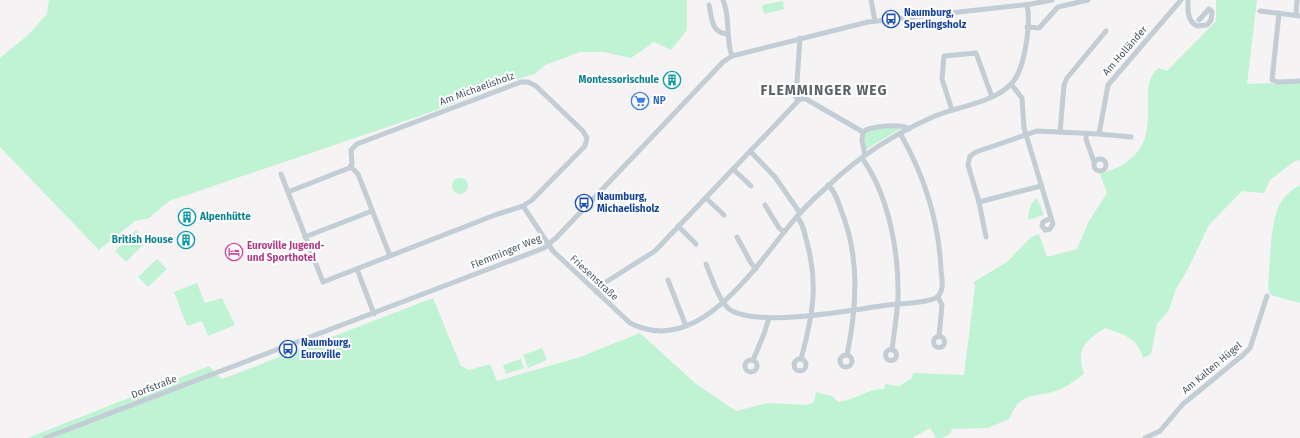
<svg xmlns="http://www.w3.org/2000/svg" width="1300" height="438" viewBox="0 0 1300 438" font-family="'Fira Sans',sans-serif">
  <rect width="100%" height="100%" fill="#f5f3f3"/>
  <g fill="#c0f3d4">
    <polygon points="49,0 687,0 687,30 671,50 654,42 631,58 604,52 580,52 545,65 535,74 527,76 417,117 169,201 149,218 135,221 99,250 0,147 0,58 28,35 47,14"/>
    <path d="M1216,0H1257L1247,84L1300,82V160L1295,161L1270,180L1264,193L1242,191L1209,225L1188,269L1176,289L1169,310L1157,324L1151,354L1143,358C1138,338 1123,334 1105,328C1084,341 1076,350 1084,374C1074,381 1065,389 1052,392C1029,398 1020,393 1009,419L988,428L952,429L950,434L942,438H936L930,428L912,438H28L209,366L222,379L433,298L461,366L469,370L490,364L497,381L580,357L640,333L696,384L736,411L768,403L806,405L814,402L816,392L832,396L838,402C856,400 868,388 884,389L885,384L899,386L912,378L913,373L964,375L975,287L974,282L1008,261L1030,238L1039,234L1047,257L1077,249L1089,221L1107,193L1100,174C1108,171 1118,168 1125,163C1167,136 1133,86 1159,68L1167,71L1216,21Z"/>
    <polygon points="783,1 784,9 764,14 762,5"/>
    <polygon points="900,127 900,129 865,150 864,133 867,130"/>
    <circle cx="460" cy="186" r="8"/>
    <path d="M1300,185V303L1271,295L1269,292L1268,286C1270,265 1270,219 1281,202C1285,195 1293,189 1300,185Z"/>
    <path d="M1037,198L1044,215L1028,220C1029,211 1029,204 1037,198Z"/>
    <polygon points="136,230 147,241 126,262 115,251"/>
    <polygon points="157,259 167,269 148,287 138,277"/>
    <polygon points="197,283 205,303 222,298 235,325 208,336 202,321 187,326 174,292"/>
    <polygon points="542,348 547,360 528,368 523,355"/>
    <polygon points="521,359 524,368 506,374 503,365"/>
  </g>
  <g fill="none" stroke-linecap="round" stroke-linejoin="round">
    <g stroke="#c3cdd5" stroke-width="5">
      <path d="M723,0C731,18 725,38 732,56"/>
      <polyline points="871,0 875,21"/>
      <path d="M1188,0C1188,10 1187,21 1197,26L1207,25L1211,20L1212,12L1209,9L1199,20"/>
      <path d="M709,5C712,18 711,33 727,34"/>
      <polyline points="1260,11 1300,16"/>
      <polyline points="1279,13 1272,80 1278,82 1300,81"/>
      <polyline points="1296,15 1297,0"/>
      <polyline points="1027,27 1039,28 1058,7 1088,0"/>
      <polyline points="1011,84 1022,98 1024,128 1053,224 1050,229 1045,230 1042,226 1043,222 1051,218"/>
      <polyline points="798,100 796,97 800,38"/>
      <polyline points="952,110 942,79 944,56 976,53 992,97"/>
      <path d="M863,132C869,126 903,123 909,129"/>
      <polyline points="863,132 862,141 865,155"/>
      <polyline points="1060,132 1064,85 1067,78 1106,31"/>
      <polyline points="1086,133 1086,139 1094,162"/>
      <polyline points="1099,134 1131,137"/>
      <polyline points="750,151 775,177 800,213"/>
      <path d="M862,158C889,196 899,252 898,298C897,315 894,333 892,350"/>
      <circle cx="1100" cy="165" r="6"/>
      <polyline points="351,167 358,174 390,256"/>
      <polyline points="733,169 751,186"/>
      <path d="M281,174C295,210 309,246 323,282L495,215L523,206L532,200L585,146L587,138L583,131L536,86L528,82H521L357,144L351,150L352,164L349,168L288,192"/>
      <path d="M828,185C835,191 838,201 841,210C860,257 857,306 847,355"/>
      <polyline points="706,198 724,215"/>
      <polyline points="979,202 1041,186"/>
      <polyline points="765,205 779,228 784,232"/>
      <path d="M523,206L553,251L630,323C697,358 754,269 789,226C800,212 813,199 827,187C858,157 896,133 935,116C959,106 994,103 1012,83C1025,69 1031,23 1027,5"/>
      <path d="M797,217C803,223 805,234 807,243C819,285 812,318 801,359"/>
      <polyline points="678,226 696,244"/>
      <polyline points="305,237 372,211"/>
      <polyline points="737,237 751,263 756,269"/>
      <polyline points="986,237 979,202 968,165 970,156 976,152 1037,131 1099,134 1108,85 1181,0"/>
      <path d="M706,264C711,276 720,305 732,311C765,327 850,310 888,305C903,303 922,304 936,298C945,291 942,279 941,270C939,222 924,175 900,133"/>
      <polyline points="357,269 374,314"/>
      <polyline points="668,280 686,326"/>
      <polyline points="596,292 606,282 655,251 800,99 806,99 863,132"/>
      <polyline points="938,297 942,305 939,336"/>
      <circle cx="939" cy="342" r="5.5"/>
      <circle cx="891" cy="355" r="5.5"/>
      <circle cx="846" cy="361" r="6"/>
      <circle cx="800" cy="365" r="6"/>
      <polyline points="753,360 764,334 769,318"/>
      <circle cx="751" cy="366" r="6"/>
      <polyline points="45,438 544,248 557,237 723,62 732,56 868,22 1031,4 1052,0"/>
      <polyline points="1145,438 1160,431 1183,404 1243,355 1250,348 1253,339 1267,296"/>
    </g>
  </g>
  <defs>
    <symbol id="bus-ring" viewBox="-11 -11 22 22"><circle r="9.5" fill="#fff" stroke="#1a4fb4" stroke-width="1.5"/><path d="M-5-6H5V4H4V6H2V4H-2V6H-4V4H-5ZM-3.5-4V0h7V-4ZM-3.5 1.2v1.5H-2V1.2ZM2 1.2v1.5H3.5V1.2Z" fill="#1a4fb4"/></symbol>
    <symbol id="building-ring" viewBox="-11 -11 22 22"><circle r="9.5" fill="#fff" stroke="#0f9aa8" stroke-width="1.5"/><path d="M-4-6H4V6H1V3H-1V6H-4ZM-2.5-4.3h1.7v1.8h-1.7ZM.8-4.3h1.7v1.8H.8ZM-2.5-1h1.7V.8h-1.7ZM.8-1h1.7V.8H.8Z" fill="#0f9aa8"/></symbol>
    <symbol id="supermarket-ring" viewBox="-11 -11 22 22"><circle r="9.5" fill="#fff" stroke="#3f7fe0" stroke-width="1.5"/><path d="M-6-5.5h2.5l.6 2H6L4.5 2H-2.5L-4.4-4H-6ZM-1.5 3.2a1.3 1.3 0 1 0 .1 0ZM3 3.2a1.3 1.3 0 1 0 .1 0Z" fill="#3f7fe0"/></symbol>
    <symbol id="hotel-ring" viewBox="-11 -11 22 22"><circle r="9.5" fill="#fff" stroke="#d1479c" stroke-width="1.5"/><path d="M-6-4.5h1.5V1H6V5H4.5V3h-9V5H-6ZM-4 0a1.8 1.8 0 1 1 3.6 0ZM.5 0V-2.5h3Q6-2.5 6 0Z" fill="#d1479c"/></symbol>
  </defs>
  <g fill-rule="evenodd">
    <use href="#bus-ring" x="881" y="9" width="20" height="20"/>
    <use href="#building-ring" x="662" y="70" width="20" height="20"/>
    <use href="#supermarket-ring" x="630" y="91" width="20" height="20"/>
    <use href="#bus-ring" x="574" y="193" width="20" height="20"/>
    <use href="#building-ring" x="177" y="207" width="20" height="20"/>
    <use href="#building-ring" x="176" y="230" width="20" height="20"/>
    <use href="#hotel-ring" x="224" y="242" width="20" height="20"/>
    <use href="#bus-ring" x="278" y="339" width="20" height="20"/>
  </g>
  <g text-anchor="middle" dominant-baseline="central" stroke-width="4" stroke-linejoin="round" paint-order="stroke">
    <g font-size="10" font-weight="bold" fill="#164399" stroke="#fff" text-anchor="start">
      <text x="904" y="13">Naumburg,<tspan x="904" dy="12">Sperlingsholz</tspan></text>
      <text x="597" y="197">Naumburg,<tspan x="597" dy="12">Michaelisholz</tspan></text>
      <text x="301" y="343">Naumburg,<tspan x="301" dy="12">Euroville</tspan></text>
    </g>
    <g font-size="10" fill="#485662" stroke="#fff">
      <text transform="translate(1125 51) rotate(-49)">Am Holländer</text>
      <text transform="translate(477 89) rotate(-20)">Am Michaelisholz</text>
      <text transform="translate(506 252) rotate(-22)">Flemminger Weg</text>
      <text transform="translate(594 278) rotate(43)">Friesenstraße</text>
      <text transform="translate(1212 368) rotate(-40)">Am Kalten Hügel</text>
      <text transform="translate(154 387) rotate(-21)">Dorfstraße</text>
    </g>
    <g font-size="10" font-weight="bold" fill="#0d838f" stroke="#fff" text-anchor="end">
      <text x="659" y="80">Montessorischule</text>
      <text x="200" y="217" text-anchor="start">Alpenhütte</text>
      <text x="173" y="240">British House</text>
    </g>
    <g font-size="10" font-weight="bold" fill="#366cbe" stroke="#fff" text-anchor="start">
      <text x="653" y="101">NP</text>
    </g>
    <g font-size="10" font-weight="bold" fill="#b23c85" stroke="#fff" text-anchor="start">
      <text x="247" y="246">Euroville Jugend-<tspan x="247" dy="12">und Sporthotel</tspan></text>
    </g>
    <g font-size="14" font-weight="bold" letter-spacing="1" fill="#5e6368" stroke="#fff">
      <text x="824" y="90">FLEMMINGER WEG</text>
    </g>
  </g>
</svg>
